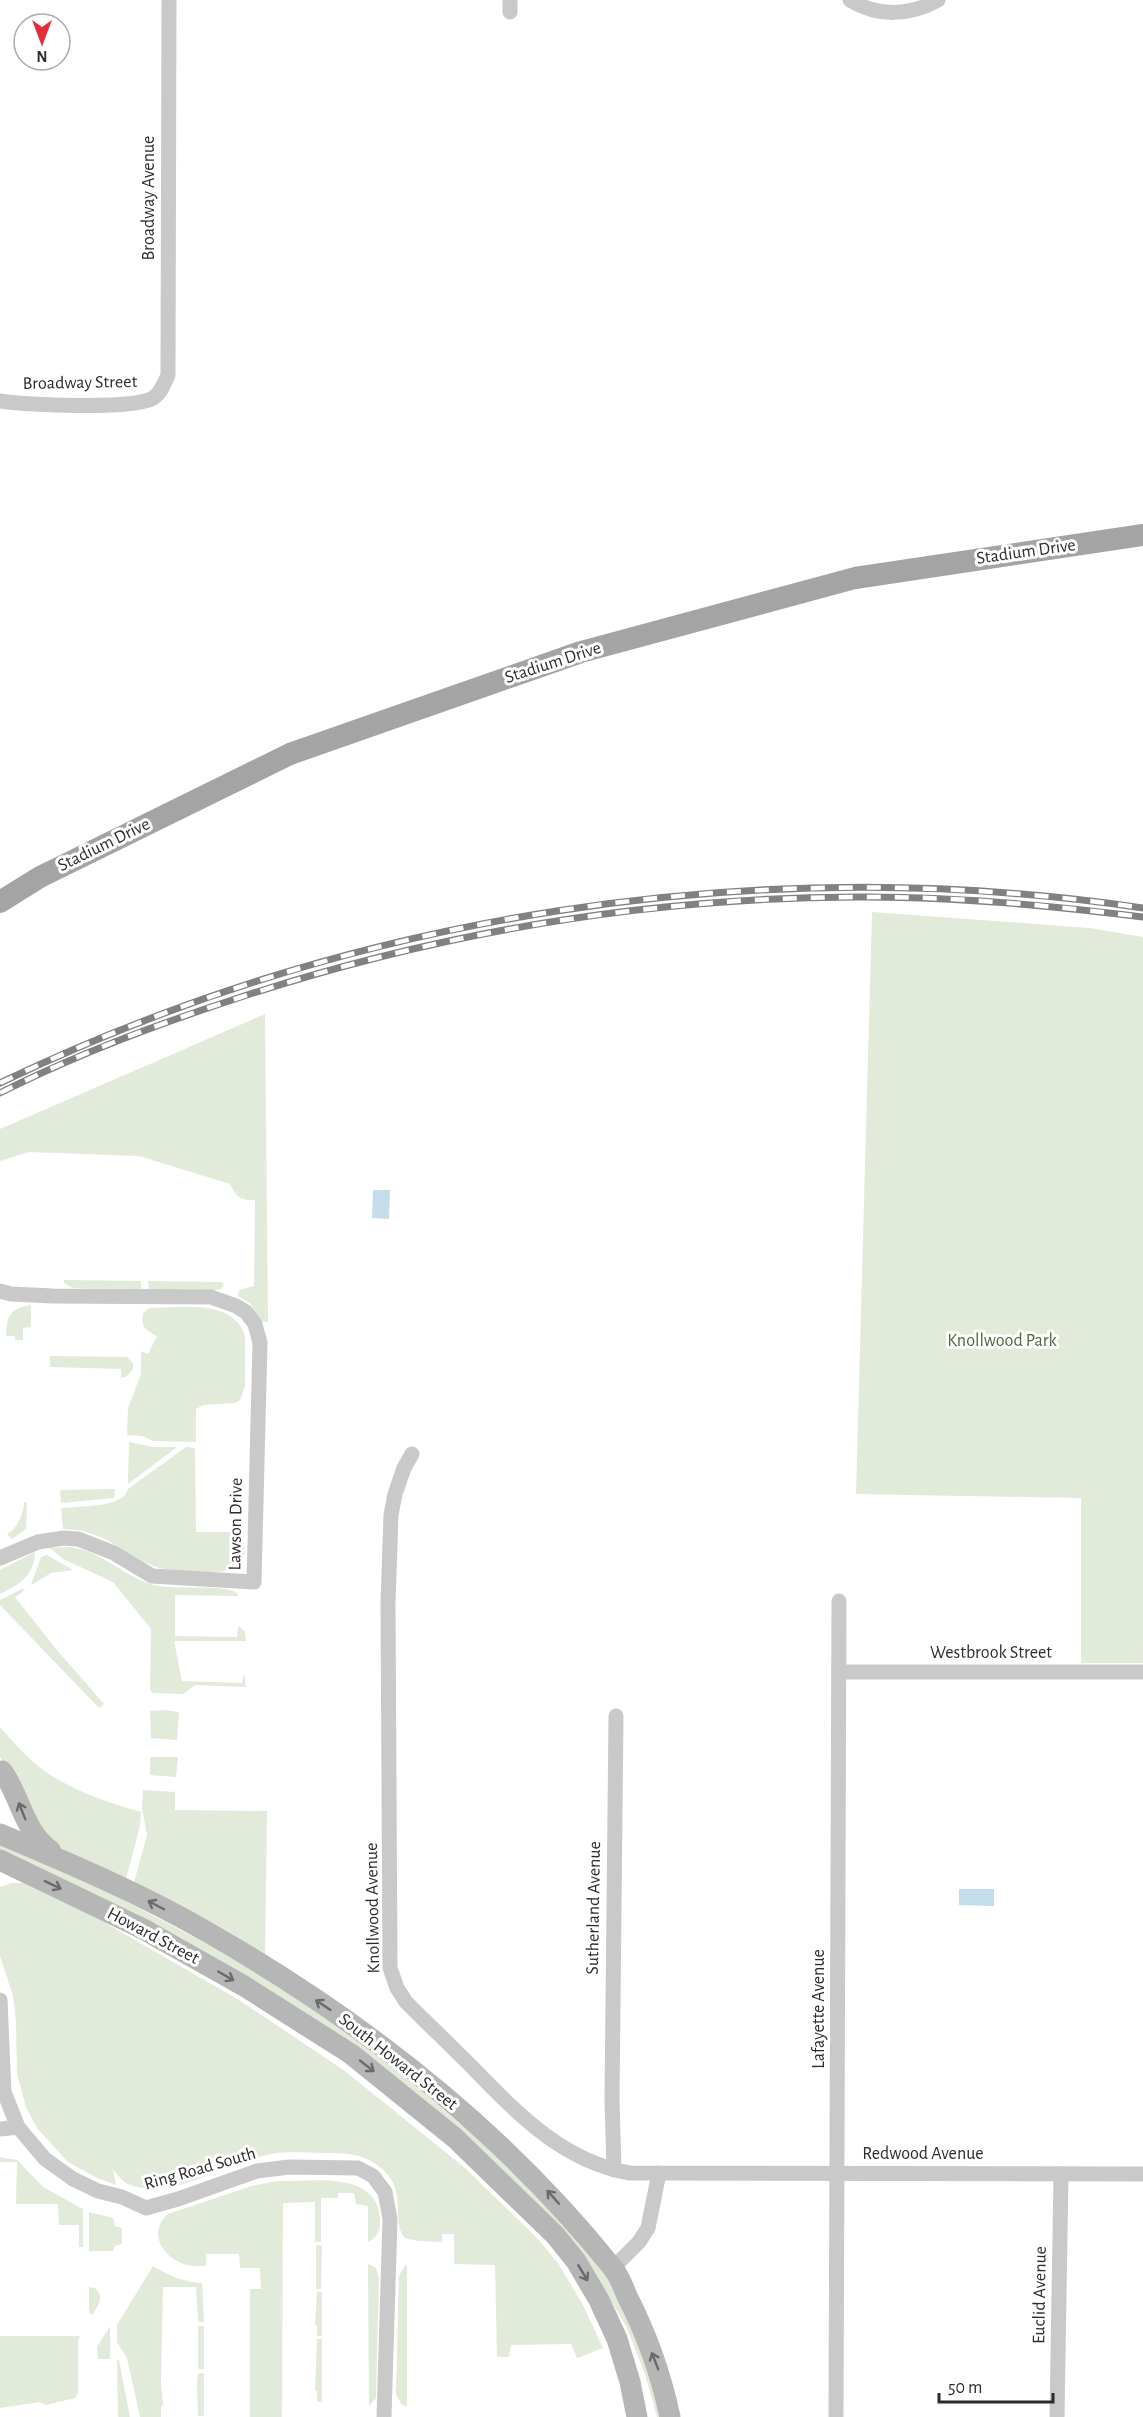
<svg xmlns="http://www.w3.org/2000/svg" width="1143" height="2417" viewBox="0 0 1143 2417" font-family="'Alegreya Sans',sans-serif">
  <rect width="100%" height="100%" fill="#fff"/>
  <g fill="#e2ead9">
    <polygon points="872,912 1090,928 1143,937 1143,1663 1081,1663 1081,1498 856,1494"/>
    <path d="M265,1014L268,1322L261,1321L250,1303L238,1296L239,1290L254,1286L255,1200C241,1201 236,1197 230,1184L139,1156L29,1152L0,1161V1129Z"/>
    <polygon points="64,1280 141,1281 141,1289 73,1288 64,1283"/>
    <polygon points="148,1281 221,1282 224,1284 221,1289 216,1290 149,1290"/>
    <path d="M31,1305V1327L23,1328V1340H15V1336H6C7,1315 9,1309 31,1305Z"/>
    <path d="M150,1308C181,1308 233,1298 245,1336V1386L240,1400L235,1403L203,1405L196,1409V1442L153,1441L142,1436L127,1435L128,1408L141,1374V1351L148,1354L157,1336C145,1330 141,1327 143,1313Z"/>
    <polygon points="50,1356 127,1357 133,1363 133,1369 127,1376 121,1378 121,1369 50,1367"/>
    <polygon points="129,1442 153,1447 177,1447 128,1484"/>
    <path d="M186,1447L195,1448L196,1532H232L241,1536C246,1544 246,1555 241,1562C238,1566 234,1569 230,1570C218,1574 168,1571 156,1567C120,1553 107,1530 63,1529L61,1508C79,1506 124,1508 128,1489Z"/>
    <polygon points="115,1489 114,1498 61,1503 60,1490"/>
    <path d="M24,1502H27L26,1529L12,1539L7,1534C17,1529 24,1513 24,1502Z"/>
    <path d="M70,1547C102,1551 124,1577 154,1585C177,1591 220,1583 237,1593L238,1596L175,1595V1636L237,1637L238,1627H240L245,1632L246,1641H174L182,1681L242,1683L244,1673L246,1687L195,1685L183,1694L152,1693L150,1689L151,1629L113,1582L63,1559L50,1548Z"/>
    <path d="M35,1552C34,1576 20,1584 0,1594V1570Z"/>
    <polygon points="47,1555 73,1570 51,1573 31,1585 41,1557"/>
    <polygon points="22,1589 25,1590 15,1597 56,1649 104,1704 99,1708 0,1605 0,1600"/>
    <polygon points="165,1710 179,1712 177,1740 151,1738 150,1711"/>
    <path d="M0,1727C10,1738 20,1750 32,1761C61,1787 103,1801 141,1812L140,1826L125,1883L63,1853L44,1840L0,1757Z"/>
    <polygon points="150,1757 178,1757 176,1777 150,1775"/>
    <polygon points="143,1790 175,1792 175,1810 267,1811 265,1960 133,1886 147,1835 142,1808"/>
    <polygon points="0,1845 104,1890 207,1944 269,1980 354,2038 413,2084 502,2160 594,2255 623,2302 664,2417 657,2417 645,2374 627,2328 590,2265 364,2057 0,1854"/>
    <path d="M12,1883H23L102,1921L239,2000L345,2071L465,2168L537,2238L558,2263L583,2305L603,2348L577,2358L571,2344L511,2345L509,2357H497L495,2265L454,2264V2234H442V2242L418,2241L405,2238C389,2218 411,2189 377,2165C361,2153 344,2153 325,2153C308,2153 288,2151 271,2154C227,2162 174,2200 130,2185C124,2183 118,2175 113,2170L116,2185L97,2178L68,2162L37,2128L26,2107L17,2074L16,2021L13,1996L0,1956V1887Z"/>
    <polygon points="0,2157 17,2160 43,2187 83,2209 83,2247 79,2247 79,2225 59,2225 58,2204 16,2204 17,2162 0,2162"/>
    <path d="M277,2181C310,2182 378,2169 380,2219C380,2229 379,2237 368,2242V2206L356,2204L354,2193H338V2198H321V2242H315V2202L283,2203L282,2417H250V2289H261L260,2268H240L239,2254H206V2265C177,2273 140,2239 168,2214L251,2186Z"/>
    <polygon points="89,2212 113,2218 115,2226 122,2228 122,2244 115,2246 113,2251 89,2251"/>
    <polygon points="316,2245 322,2246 321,2289 316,2289"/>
    <polygon points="368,2264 376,2268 379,2278 376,2398 369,2406"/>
    <polygon points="405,2265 407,2265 407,2407 401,2404 396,2394 399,2276"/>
    <path d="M153,2266C170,2276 183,2282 202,2283L204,2323L198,2321L196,2287H163L161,2383L163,2405L161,2407V2417H140L127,2358L117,2342V2325Z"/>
    <path d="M89,2287L95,2288C105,2298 98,2304 93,2315L89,2313Z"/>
    <polygon points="317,2292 322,2292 322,2336 317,2336 317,2325 315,2325"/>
    <polygon points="110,2326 110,2359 98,2359 97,2347"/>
    <rect x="198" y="2326" width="6" height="43"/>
    <polygon points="0,2336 80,2336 78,2341 78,2393 75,2398 46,2405 40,2402 0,2408"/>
    <polygon points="317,2339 322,2339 322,2402 317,2402 317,2391 315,2391"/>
    <polygon points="117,2359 119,2360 130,2417 118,2417"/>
    <polygon points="204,2373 204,2416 198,2416 197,2384 198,2374"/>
  </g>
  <g fill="#c5dcea">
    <polygon points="373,1190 390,1190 389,1219 372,1218"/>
    <polygon points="959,1889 994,1889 994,1906 959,1905"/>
  </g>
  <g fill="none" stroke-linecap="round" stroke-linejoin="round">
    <g stroke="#c9c9c9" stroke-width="15">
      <path d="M850,0C878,17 910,16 938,0"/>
      <polyline points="510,12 510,0"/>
      <path d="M0,401C26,405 133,410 153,398C161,393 164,384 168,375L169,0"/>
      <polyline points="0,1291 11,1294 53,1296 211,1297 236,1306 246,1312 255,1324 260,1343 254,1582 152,1576 114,1553 78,1539 64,1538 38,1542 0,1558"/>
      <path d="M412,1454L404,1468L395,1494L391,1515L388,1603L390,1968L397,1988L406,2002C428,2024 450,2045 472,2067C517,2113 563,2162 630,2173L1143,2174"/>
      <polyline points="839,1672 1143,1672"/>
      <polyline points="0,2000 4,2092 18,2127 45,2159 73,2179 98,2191 122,2197 146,2208 178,2199 257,2171 289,2167 358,2168 373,2176 385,2192 390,2219 384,2417"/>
      <polyline points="0,2129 18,2127"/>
      <polyline points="614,2170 612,2100 616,1716"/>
      <polyline points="613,2268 639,2242 648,2228 659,2173"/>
      <polyline points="836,2417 839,1601"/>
      <polyline points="1057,2417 1061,2174"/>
    </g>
    <g stroke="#b6b6b6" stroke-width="21">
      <path d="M2,1771C21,1797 23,1831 51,1851"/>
      <path d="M0,1834C71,1864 142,1894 209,1933C361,2020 502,2130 612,2267C619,2275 623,2286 627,2296C647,2335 661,2374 670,2417"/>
      <polyline points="0,1860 143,1929 244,1986 351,2054 455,2138 555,2235 576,2261 599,2300 617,2339 630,2382 637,2417"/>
    </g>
    <polyline stroke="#a4a4a4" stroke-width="22" points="0,902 40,877 290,754 581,652 855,578 1143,535"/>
    <defs>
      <g id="rail">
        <path d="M0,1083C352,914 756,851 1143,908"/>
        <path d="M0,1093C75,1055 155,1025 235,999C435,933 644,898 855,897C951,896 1047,905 1143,917"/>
      </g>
    </defs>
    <use href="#rail" stroke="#818181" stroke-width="7"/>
    <use href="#rail" stroke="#fff" stroke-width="4.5" stroke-dasharray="14" stroke-linecap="butt"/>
  </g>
  <defs><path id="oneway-shaft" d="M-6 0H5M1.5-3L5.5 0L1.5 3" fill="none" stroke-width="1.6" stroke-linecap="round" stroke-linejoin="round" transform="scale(1.5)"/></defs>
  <g stroke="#6a6a6a">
    <use href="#oneway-shaft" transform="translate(22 1811) rotate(-112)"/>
    <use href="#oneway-shaft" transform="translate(53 1885) rotate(26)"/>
    <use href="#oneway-shaft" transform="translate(156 1905) rotate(-152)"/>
    <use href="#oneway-shaft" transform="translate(226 1976) rotate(30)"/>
    <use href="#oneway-shaft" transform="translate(323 2005) rotate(-146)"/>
    <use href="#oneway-shaft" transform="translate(367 2066) rotate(38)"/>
    <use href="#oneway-shaft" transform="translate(553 2197) rotate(-132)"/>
    <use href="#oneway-shaft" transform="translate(583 2273) rotate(59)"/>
    <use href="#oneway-shaft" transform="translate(655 2361) rotate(-111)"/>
  </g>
  <g text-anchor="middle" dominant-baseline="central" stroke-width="6" stroke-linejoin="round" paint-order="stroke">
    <g font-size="18" fill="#2c2c2c" stroke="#fff">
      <text transform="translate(149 198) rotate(-90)">Broadway Avenue</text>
      <text transform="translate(80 383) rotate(-1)">Broadway Street</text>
      <text transform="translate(1026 552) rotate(-8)">Stadium Drive</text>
      <text transform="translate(553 663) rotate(-18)">Stadium Drive</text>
      <text transform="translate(104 845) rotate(-26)">Stadium Drive</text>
      <text transform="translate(236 1524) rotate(-89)">Lawson Drive</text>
      <text x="991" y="1653">Westbrook Street</text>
      <text transform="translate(373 1908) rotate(-91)">Knollwood Avenue</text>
      <text transform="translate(594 1908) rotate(-89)">Sutherland Avenue</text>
      <text transform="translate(153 1936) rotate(28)">Howard Street</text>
      <text transform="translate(819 2009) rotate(-90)">Lafayette Avenue</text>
      <text transform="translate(398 2062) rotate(38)">South Howard Street</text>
      <text x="923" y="2154">Redwood Avenue</text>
      <text transform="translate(200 2169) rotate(-16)">Ring Road South</text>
      <text transform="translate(1040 2295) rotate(-89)">Euclid Avenue</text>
    </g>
    <g font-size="18" fill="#4f673a" stroke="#fff">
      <text x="1002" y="1341">Knollwood Park</text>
    </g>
  </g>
  <g transform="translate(42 42) rotate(180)"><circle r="28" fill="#ffffff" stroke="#ababab" stroke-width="1.5"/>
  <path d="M0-4.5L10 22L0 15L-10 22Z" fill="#e42d3a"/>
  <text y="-9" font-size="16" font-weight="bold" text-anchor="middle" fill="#2c2c2c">N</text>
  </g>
  <path d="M939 2393v9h114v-9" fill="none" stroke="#2c2c2c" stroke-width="3"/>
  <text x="948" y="2393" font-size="18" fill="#2c2c2c" stroke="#ffffff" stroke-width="4.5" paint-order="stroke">50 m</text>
</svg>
